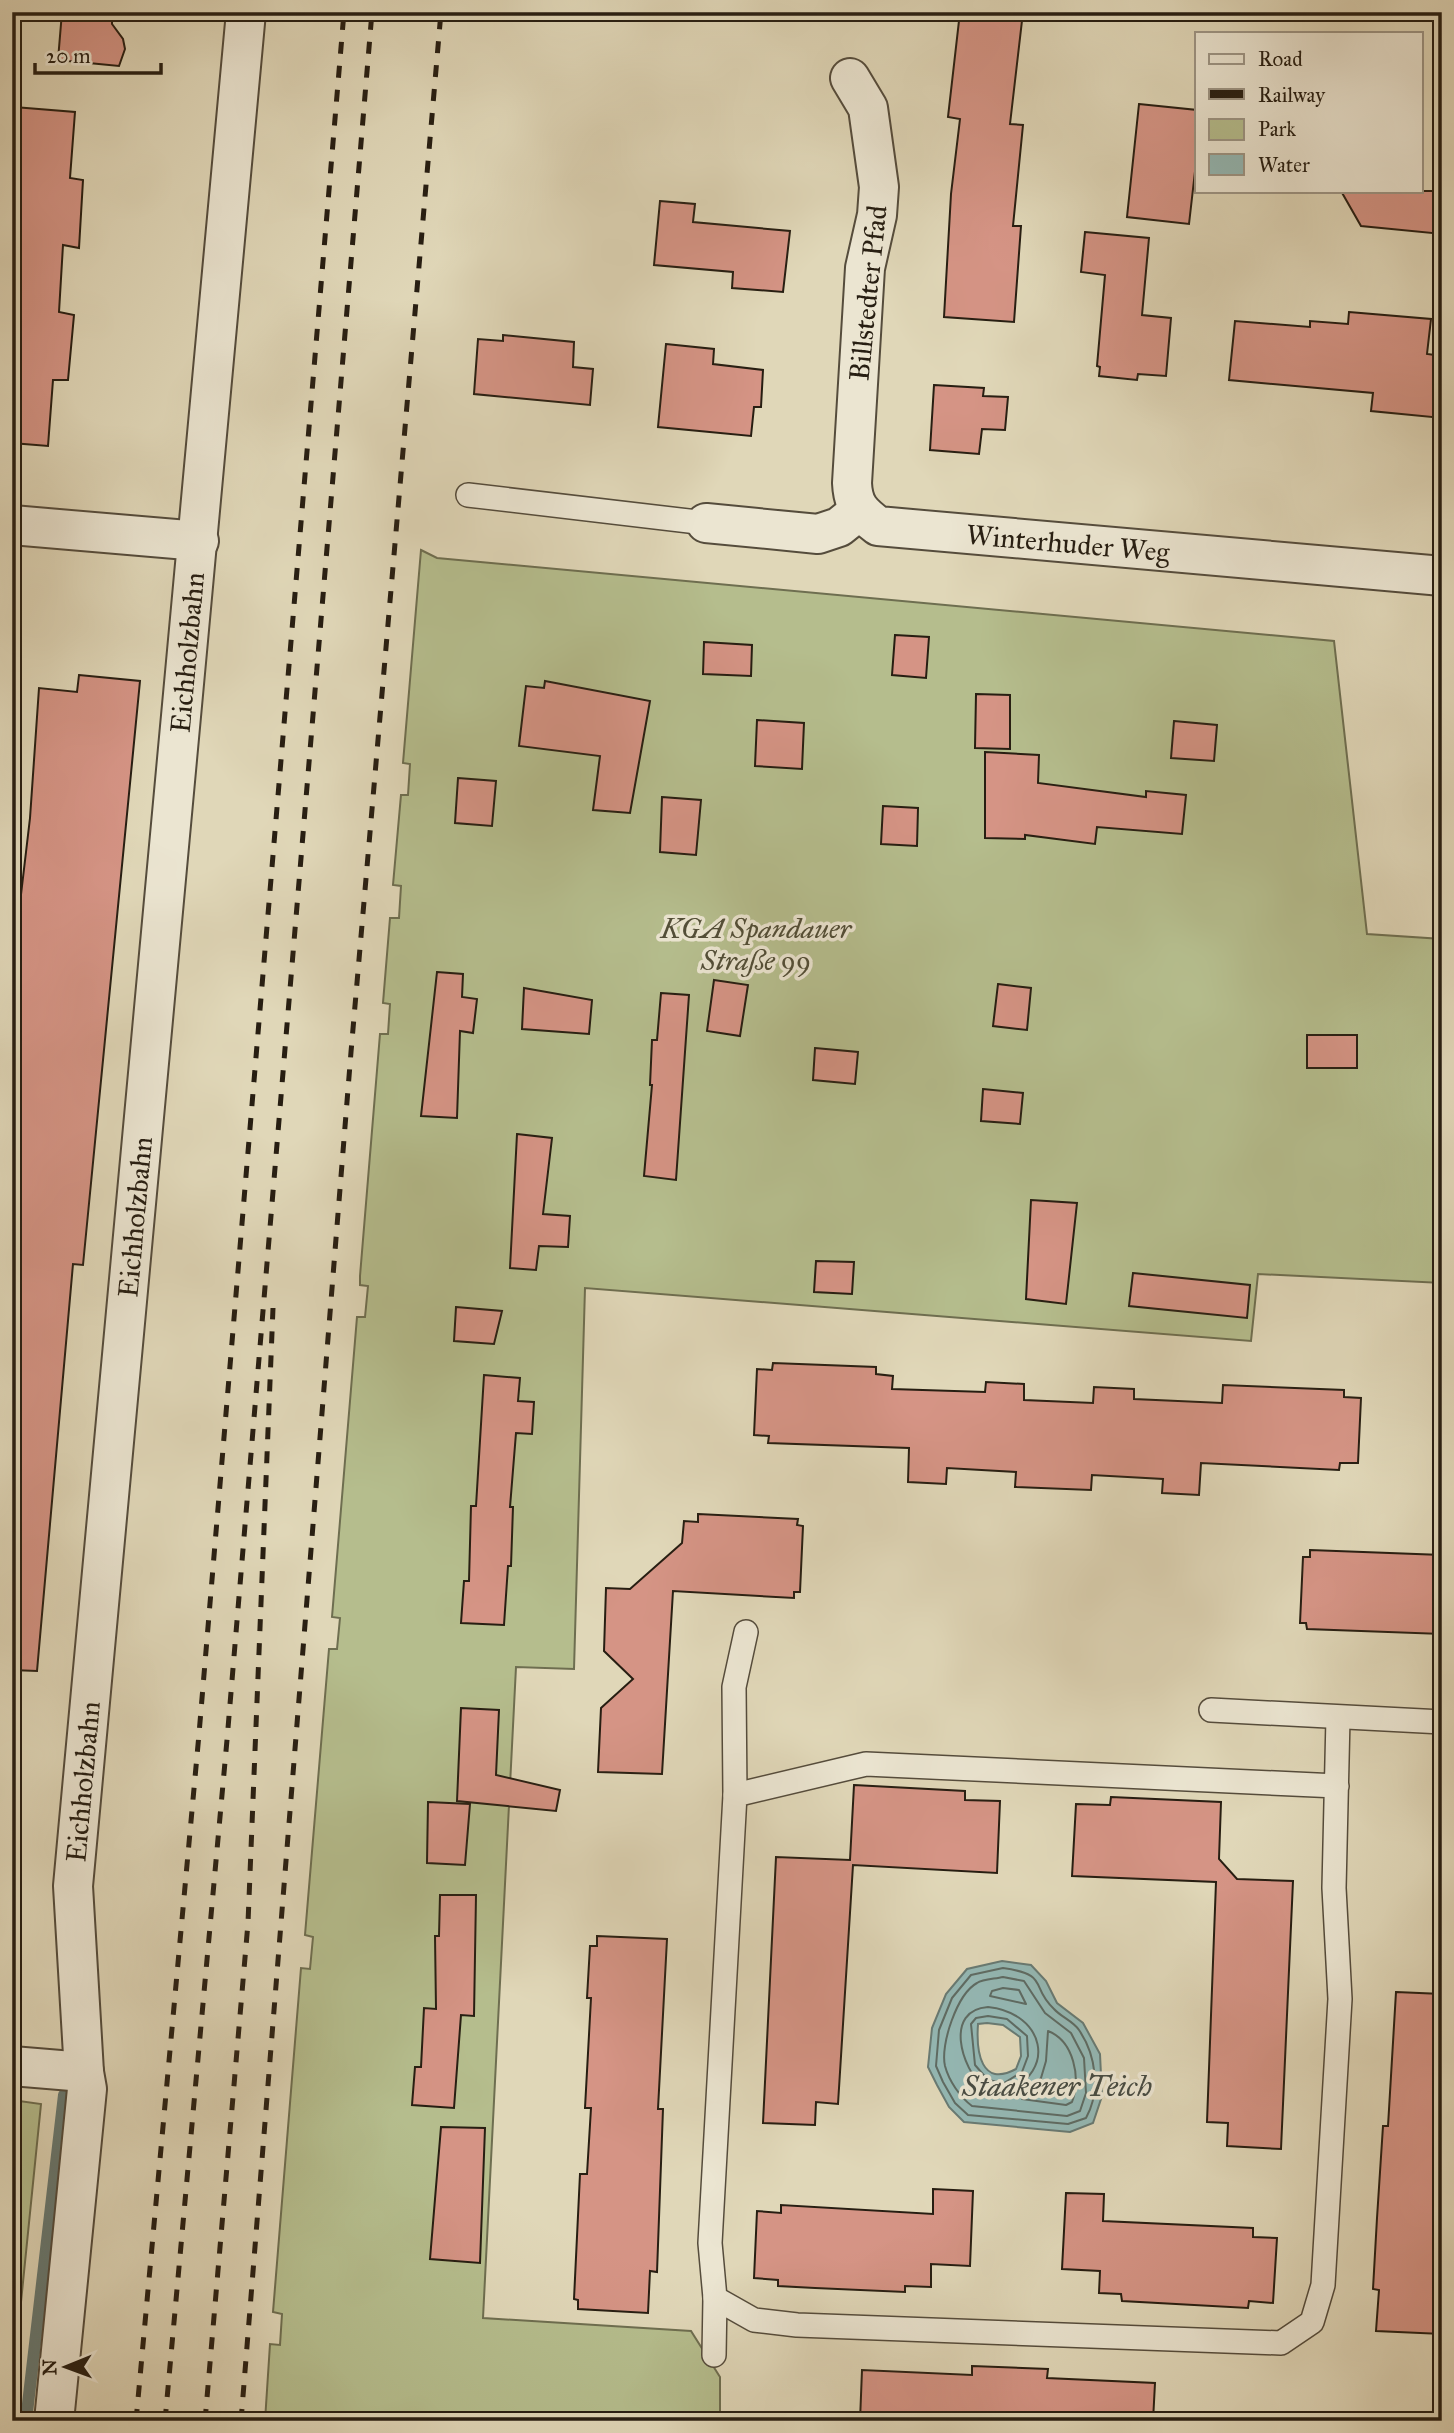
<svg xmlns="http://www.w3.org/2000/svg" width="1454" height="2433" viewBox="0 0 1454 2433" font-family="'IM FELL Great Primer',serif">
  <rect width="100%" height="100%" fill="#e0d7b8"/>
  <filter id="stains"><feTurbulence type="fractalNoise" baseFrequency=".00286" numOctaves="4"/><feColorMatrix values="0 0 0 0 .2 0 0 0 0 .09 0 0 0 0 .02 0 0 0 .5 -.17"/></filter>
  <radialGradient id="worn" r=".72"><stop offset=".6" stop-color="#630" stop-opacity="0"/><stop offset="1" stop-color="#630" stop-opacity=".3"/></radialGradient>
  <g fill="#b5bd8d" stroke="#6e6e50" stroke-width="2">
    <polygon points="421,550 437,558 1334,641 1367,934 1442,939 1442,1283 1258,1274 1251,1341 585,1288 574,1669 516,1667 483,2318 691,2331 720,2377 720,2421 265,2421 270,2344 280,2345 282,2314 273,2312 301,1968 310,1969 313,1937 305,1935 329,1649 337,1649 340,1618 332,1617 357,1317 365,1317 368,1286 360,1285 360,1276 380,1034 388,1034 390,1004 383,1003 390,918 399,918 401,886 393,885 401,795 408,795 410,764 403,763"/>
    <polygon points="12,2100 41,2104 12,2391"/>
  </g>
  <path fill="#94b8b4" stroke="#687a73" stroke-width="2" fill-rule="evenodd" d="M1002,1961L1031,1965L1046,1981L1057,2003L1083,2023L1100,2054L1102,2096L1093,2123L1070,2132L964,2122L949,2107L937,2085L928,2067L932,2028L946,1994L967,1969ZM987,2023L1003,2025L1020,2037L1021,2056L1016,2069C981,2088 976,2052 978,2024Z"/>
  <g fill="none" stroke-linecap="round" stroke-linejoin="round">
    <g stroke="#5e6b63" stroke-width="2">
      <path d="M1003,1968C1051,1975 1029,1986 1054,2009C1061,2017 1073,2021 1079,2030C1096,2055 1101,2091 1086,2118L1068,2124L968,2115L955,2103L943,2082L936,2066L939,2030L952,1998L971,1975Z"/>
      <path d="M1003,1977L1024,1981L1045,2013L1071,2033L1084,2058L1086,2093L1080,2111L1067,2116L972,2106C960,2097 949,2081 945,2066C940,2045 957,1994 977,1983C983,1979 995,1979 1003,1977Z"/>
      <polygon points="1003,1988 1019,1990 1026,2004 990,1996 992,1991"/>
      <path d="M988,2007C1045,2013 1057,2072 1006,2091L984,2088C961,2068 944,2010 988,2007Z"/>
      <polygon points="988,2016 1007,2019 1027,2036 1028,2056 1022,2072 1004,2083 988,2080 975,2065 971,2024 976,2018"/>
      <path d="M1048,2031C1074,2041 1081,2078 1072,2102L1066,2105L1022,2099L1041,2078L1046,2061Z"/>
    </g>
    <polyline stroke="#687a73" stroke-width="12" points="26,2421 64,2095"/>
  </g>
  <g fill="#d59485" stroke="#271e12" stroke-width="2">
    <polygon points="62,12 112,12 112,24 123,39 125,49 119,66 58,60"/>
    <polygon points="960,12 1023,12 1010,124 1023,125 1013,226 1021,226 1014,322 944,317 951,194 960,119 948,117"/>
    <polygon points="1139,104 1197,110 1197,154 1189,224 1127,217"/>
    <polygon points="14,107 75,112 70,178 83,180 79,248 63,245 59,312 74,315 68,380 53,380 48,446 12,443 12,240 16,240 20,175 12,174"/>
    <polygon points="1341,191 1442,191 1442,234 1361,226"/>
    <polygon points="660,201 695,204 693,222 790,231 783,292 732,288 733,272 654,265"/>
    <polygon points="1085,232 1149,238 1142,315 1171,318 1166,376 1138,374 1137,380 1099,376 1100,367 1097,366 1105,275 1081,272"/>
    <polygon points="1349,312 1431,319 1427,354 1442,356 1442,418 1371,411 1373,393 1229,380 1235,321 1310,327 1310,321 1348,324"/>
    <polygon points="503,335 574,342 573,367 593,369 590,405 474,394 478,339 503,341"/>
    <polygon points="666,344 714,349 713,364 763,370 761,407 754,407 751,436 658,427"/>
    <polygon points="934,385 984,388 983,396 1008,397 1005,430 982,429 979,454 930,450"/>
    <polygon points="895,635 929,637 926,678 892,675"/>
    <polygon points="704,642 752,645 751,676 703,674"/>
    <polygon points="79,675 140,681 83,1265 73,1264 37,1671 12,1670 12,971 30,818 39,688 77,692"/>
    <polygon points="545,681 650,701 630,813 593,810 600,756 519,746 526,686 544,688"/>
    <polygon points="976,694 1010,695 1010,749 975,748"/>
    <polygon points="757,720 804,723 802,769 755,766"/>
    <polygon points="1174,721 1217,725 1214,761 1171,758"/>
    <polygon points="985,752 1039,755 1038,783 1146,797 1146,791 1186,795 1182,834 1097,827 1095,844 1025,835 1025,839 985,838"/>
    <polygon points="458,778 496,781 492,826 455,823"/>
    <polygon points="662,797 701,800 696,855 660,852"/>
    <polygon points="883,806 918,808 917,846 881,844"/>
    <polygon points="437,972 463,974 462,997 477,999 473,1033 460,1031 457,1118 421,1116"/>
    <polygon points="714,980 748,985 740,1036 707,1031"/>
    <polygon points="998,984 1031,988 1027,1030 993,1026"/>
    <polygon points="524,988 592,1000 589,1034 522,1029"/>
    <polygon points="661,993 689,995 676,1180 644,1176 652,1085 650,1085 652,1040 657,1040"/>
    <rect x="1307" y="1035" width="50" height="33"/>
    <polygon points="815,1048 858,1052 855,1084 813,1080"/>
    <polygon points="983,1089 1023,1093 1020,1124 981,1121"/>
    <polygon points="517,1134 552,1138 543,1214 570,1216 568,1247 539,1246 536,1270 510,1268"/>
    <polygon points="1031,1200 1077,1203 1066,1304 1026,1299"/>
    <polygon points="816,1261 854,1262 852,1294 814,1292"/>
    <polygon points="1133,1273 1250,1285 1247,1318 1129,1306"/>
    <polygon points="456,1307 502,1311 494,1344 454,1341"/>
    <polygon points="773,1363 876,1367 876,1374 893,1376 892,1389 985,1392 986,1382 1024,1384 1024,1400 1093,1403 1094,1387 1134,1389 1134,1399 1222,1403 1223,1385 1344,1390 1344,1397 1361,1398 1358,1463 1340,1463 1339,1470 1201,1463 1199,1495 1162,1493 1163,1479 1092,1475 1091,1490 1015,1487 1016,1472 947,1468 946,1484 908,1482 909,1448 768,1443 769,1436 754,1435 757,1369 772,1370"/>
    <polygon points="484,1375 520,1378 518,1401 534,1402 532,1434 516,1433 510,1507 513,1507 511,1566 508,1566 504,1625 461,1623 464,1581 469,1581 471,1506 476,1506"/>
    <polygon points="698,1514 798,1519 797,1525 803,1526 800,1592 794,1592 794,1598 673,1591 662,1774 598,1772 601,1708 633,1679 604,1651 606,1588 630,1589 682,1543 684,1521 698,1522"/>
    <polygon points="1310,1550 1442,1555 1442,1634 1307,1629 1306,1623 1300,1623 1303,1557 1310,1557"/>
    <polygon points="461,1708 499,1710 496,1775 560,1790 556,1811 457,1801"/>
    <polygon points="854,1785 965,1791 965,1800 1000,1801 997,1873 853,1865 838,2104 816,2102 815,2125 763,2123 776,1857 850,1860"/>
    <polygon points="1111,1797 1221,1802 1219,1859 1237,1879 1293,1881 1281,2149 1227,2146 1228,2123 1207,2122 1216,1882 1072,1876 1076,1804 1110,1805"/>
    <polygon points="428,1802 470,1804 465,1865 427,1863"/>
    <polygon points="440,1895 476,1895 474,2016 461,2015 454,2108 412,2105 415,2067 421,2067 424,2008 436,2009 435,1936 439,1936"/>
    <polygon points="597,1936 667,1939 658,2109 663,2109 657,2272 650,2271 648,2313 578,2309 578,2300 574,2299 580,2174 587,2174 591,2108 585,2108 591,1998 587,1998 590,1946 597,1946"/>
    <polygon points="1396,1992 1442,1994 1442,2334 1376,2331 1379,2290 1373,2289 1377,2218 1383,2126 1388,2126"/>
    <polygon points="441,2127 485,2128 480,2263 430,2259"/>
    <polygon points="933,2189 973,2191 970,2266 931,2264 931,2287 905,2286 905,2292 815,2288 778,2286 778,2280 754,2278 757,2211 781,2213 781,2205 933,2214"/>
    <polygon points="1066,2193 1104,2194 1103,2221 1253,2228 1253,2237 1277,2238 1273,2303 1249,2301 1248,2308 1122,2301 1121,2294 1099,2293 1100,2271 1062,2269"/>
    <polygon points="972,2366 1048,2369 1047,2378 1155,2383 1153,2421 860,2421 862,2370 972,2375"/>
  </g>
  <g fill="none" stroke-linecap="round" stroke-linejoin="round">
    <defs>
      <g id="service">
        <polyline points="468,495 706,523"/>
        <polyline points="1211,1710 1442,1722"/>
        <polyline points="1337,1786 866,1764 735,1795 710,2243 715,2298 754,2320 797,2325 1281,2343 1312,2322 1323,2285 1340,1999 1334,1888 1338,1718"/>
        <polyline points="735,1795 734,1687 746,1632"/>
        <polyline points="714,2355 715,2298"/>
      </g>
      <g id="minor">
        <path id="s1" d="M850,78L868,108L879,187L877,215L865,268L852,483C853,506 861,513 878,526L1442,576"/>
        <polyline points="706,523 818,534 839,527 859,511"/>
        <polyline points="12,525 199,541"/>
        <polyline points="12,2066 84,2072"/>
        <path id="s2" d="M54,2421L87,2089L84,2072L73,1886L246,12"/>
      </g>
    </defs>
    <use href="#service" stroke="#554c3c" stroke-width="26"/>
    <use href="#minor" stroke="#554c3c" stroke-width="42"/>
    <use href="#service" stroke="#ebe5d1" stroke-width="23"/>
    <use href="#minor" stroke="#ebe5d1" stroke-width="38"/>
    <g stroke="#271e12" stroke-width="5" stroke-dasharray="12 12" stroke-linecap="butt">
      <polyline points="136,2421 199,1734 344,12"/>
      <polyline points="165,2421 227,1740 372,12"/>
      <polyline points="205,2421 248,1923 273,1308"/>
      <polyline points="241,2421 351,1052 441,12"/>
    </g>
  </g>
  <g text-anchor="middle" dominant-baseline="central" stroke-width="7" stroke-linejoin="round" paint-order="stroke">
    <g font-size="28" fill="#271e12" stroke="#ebe5d1">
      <text transform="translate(868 293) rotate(-84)">Billstedter Pfad</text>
      <text stroke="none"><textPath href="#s1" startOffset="656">Winterhuder Weg</textPath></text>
      <text stroke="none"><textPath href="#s2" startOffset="1776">Eichholzbahn</textPath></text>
      <text stroke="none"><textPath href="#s2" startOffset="1209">Eichholzbahn</textPath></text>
      <text stroke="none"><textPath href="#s2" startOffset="642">Eichholzbahn</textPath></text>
    </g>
    <g font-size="28" font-style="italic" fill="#524e37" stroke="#ebe5d1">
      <text x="756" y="928">KGA Spandauer<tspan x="756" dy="32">Straße 99</tspan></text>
    </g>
    <g font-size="30" font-style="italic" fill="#484c43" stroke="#ebe5d1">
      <text x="1057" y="2086">Staakener Teich</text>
    </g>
  </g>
  <rect width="1454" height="2433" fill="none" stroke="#e0d7b8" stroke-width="42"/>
  <rect x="14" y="14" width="1426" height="2405" fill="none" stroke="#271e12" stroke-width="3.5"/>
  <rect x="21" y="21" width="1412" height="2391" fill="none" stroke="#271e12" stroke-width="2"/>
  <rect x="1195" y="32" width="228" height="161" fill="#ebe5d1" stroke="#9d9585" stroke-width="2"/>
  <rect x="1209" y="54" width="35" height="10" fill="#ebe5d1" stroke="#9d9585" stroke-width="2"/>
  <text x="1258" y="66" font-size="21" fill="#271e12">Road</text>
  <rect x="1209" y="89" width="35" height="10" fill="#271e12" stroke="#9d9585" stroke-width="2"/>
  <text x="1258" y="102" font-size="21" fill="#271e12">Railway</text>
  <rect x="1209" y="119" width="35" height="21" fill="#b5bd8d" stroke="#9d9585" stroke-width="2"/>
  <text x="1258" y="136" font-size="21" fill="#271e12">Park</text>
  <rect x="1209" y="154" width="35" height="21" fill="#94b8b4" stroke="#9d9585" stroke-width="2"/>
  <text x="1258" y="172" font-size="21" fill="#271e12">Water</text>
  <g transform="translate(66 2367) rotate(269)" stroke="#ebe5d1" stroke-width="5" paint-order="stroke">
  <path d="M0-5L12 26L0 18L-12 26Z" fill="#271e12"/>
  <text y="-10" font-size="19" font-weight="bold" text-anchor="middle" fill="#271e12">N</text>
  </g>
  <path d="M35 63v10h126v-10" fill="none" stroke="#271e12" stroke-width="3.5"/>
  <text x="46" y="63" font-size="21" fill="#271e12" stroke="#ebe5d1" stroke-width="5" paint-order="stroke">20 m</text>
  <rect width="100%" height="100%" filter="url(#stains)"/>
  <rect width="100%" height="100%" fill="url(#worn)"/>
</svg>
